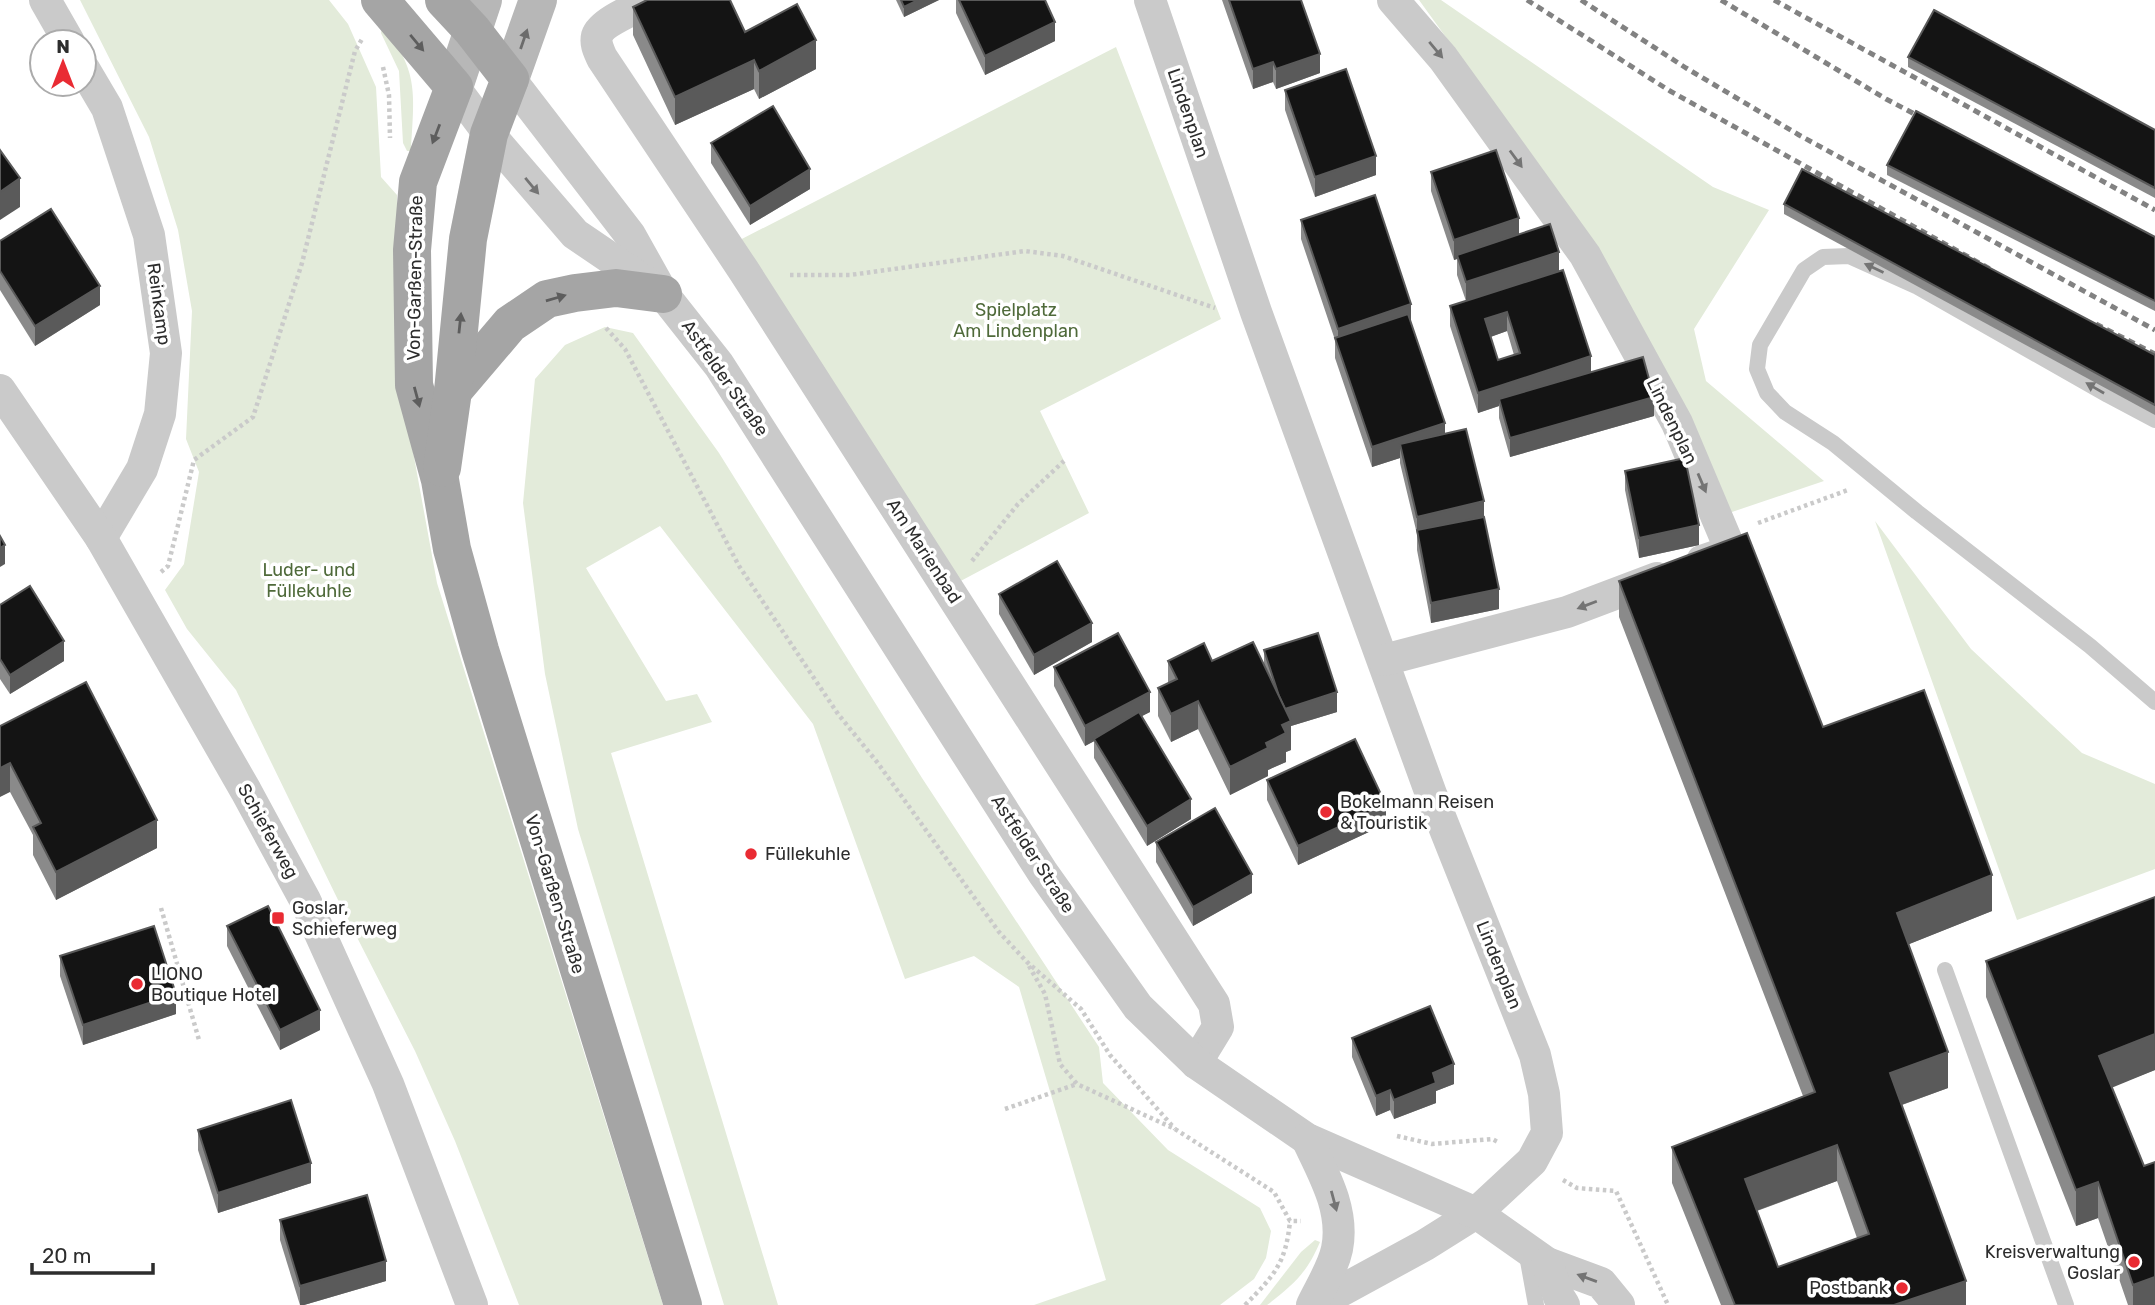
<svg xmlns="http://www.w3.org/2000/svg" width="2155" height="1305" viewBox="0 0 2155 1305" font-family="Rubik,sans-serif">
  <rect width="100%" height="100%" fill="#fff"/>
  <g fill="#e3ebda">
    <polygon points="80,0 329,0 348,24 376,87 381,177 397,195 398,369 437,583 663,1305 519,1305 455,1141 415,1051 339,902 236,690 187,629 165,590 184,564 199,472 186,439 192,311 178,230 149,137"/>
    <polygon points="1419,0 1441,0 1713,187 1769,210 1694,329 1706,381 1824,481 1723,515 1521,141"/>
    <path d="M382,26C420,70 414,96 411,151H407L403,143L399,71L381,33Z"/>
    <polygon points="1116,47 1221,319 1040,411 1089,513 955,584 734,243"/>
    <polygon points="605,327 633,333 719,453 922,778 1099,1047 1103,1083 1168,1150 1260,1208 1271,1231 1266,1258 1254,1279 1220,1305 1034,1305 1106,1280 1019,987 974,956 905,979 813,724 660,526 586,568 666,701 697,694 712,722 611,753 778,1305 724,1305 578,829 545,674 523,503 535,379 565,345"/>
    <polygon points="1875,521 1971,649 2082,753 2155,784 2155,869 2017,920"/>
    <path d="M1315,1240L1320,1242C1307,1273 1293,1285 1267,1305H1260L1301,1252Z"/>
  </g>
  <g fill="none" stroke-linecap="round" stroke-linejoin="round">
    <g stroke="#cacaca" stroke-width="4.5" stroke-dasharray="3.5 3.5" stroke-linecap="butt">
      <polyline points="383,67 389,95 390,138"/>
      <polyline points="790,275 850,275 1025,251 1063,256 1215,308"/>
      <polyline points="606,328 625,349 739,566 838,714 877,762 999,932 1027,962 1081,1009 1110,1055 1175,1129"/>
      <polyline points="1758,523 1848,490"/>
      <polyline points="972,561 1018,504 1064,461"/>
      <polyline points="161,572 168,566 194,460 253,417 302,263 355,51 362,39"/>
      <polyline points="161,908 199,1040"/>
      <polyline points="1029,966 1045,994 1060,1064 1077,1084 1175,1129 1274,1192 1290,1221 1301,1221"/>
      <polyline points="1005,1109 1077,1084"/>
      <polyline points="1397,1136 1432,1144 1492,1139 1498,1142"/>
      <polyline points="1563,1180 1577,1188 1616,1191 1668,1305"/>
      <path d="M1245,1305C1274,1276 1286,1263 1290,1221"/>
    </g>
    <g stroke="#cacaca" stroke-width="16">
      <polyline points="2155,420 2108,395 1918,287 1849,256 1823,257 1804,270 1760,345 1757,369 1767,393 1785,412 1833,443 1917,512 2090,646 2155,702"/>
      <polyline points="1945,970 2066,1305"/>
      <polyline points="1526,1250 1536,1305"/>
    </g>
    <g stroke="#cacaca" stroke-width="32">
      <polyline points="45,0 69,42"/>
      <path d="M652,0C639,7 601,22 597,36C595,44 599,51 602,58L744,271L1214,1004L1218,1027L1196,1063"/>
      <polyline points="1150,0 1256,312 1431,794 1535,1055 1544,1094 1547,1133 1532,1161 1476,1213 1425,1245 1315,1305"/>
      <polyline points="1393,0 1443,58 1585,255 1677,423 1731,551 1702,561"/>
      <polyline points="84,69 107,108 149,235 166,353 160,414 142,469 101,538"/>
      <polyline points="510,79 630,235 663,294 719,365 1043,873 1138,1007 1196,1063 1307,1139 1476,1213 1547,1263 1601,1283 1619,1305"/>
      <polyline points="454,87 489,134 575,234 656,289"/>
      <polyline points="0,390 101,538 246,791 305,900 388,1084 472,1305"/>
      <polyline points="1384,660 1567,612 1657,578"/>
      <path d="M1307,1139C1323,1173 1345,1210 1337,1249C1333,1268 1320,1288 1312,1305"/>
      <polyline points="1547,1263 1559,1297 1564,1305"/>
    </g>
    <g stroke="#b7b7b7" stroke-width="38">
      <polyline points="510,79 538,0"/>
      <polyline points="454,87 483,0"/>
    </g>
    <g stroke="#a5a5a5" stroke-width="38">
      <polyline points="380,0 454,87 418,182 412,250 414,385 440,480 452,549 480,650 683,1305"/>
      <polyline points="453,391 510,324 547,299 575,293 616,288 663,294"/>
      <polyline points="442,468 453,391 468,239 489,134 510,79 472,30 444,0"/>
    </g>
    <g stroke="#828282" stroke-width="5" stroke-dasharray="7 5" stroke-linecap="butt">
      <polyline points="1527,0 1670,91 1990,269"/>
      <polyline points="1581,0 1686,68 1799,135 2155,330"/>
      <polyline points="1721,0 1886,99 1930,122"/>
      <polyline points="1774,0 2155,210"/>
      <polyline points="2096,324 2155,354"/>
    </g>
  </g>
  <g fill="#8a8a8a" fill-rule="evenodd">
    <polygon points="896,0 939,0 904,17"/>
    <polygon points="956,0 1045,0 1055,41 985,75 956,13"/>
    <polygon points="1222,0 1301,0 1320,73 1276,89 1273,82 1253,89"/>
    <polygon points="633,7 745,32 816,69 759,99 754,89 675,125 633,35"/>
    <polygon points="1908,57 2155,130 2155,198 1908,67"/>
    <polygon points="1285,90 1376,175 1315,197 1285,110"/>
    <polygon points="711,143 810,189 750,225 711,163"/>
    <polygon points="1887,165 2155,237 2155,311 1887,175"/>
    <path d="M1431,172L1519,235L1559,271L1591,372L1654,416L1510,457L1499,418V406L1478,413L1450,326V306L1466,301L1457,275V259L1454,260L1431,191ZM1507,331L1514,355L1498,360L1490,337Z"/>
    <polygon points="1784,204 2155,355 2155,415 1784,214"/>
    <polygon points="1301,220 1411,324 1445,434 1484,517 1499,609 1431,623 1417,550 1417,534 1400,463 1400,458 1372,467 1335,358 1335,340 1301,239"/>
    <polygon points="0,241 100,305 35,346 0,290"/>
    <polygon points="1625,471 1699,545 1639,558 1625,490"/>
    <path d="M1619,581L1823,727L1992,911L1909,944L1948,1088L1902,1105L1966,1305H1721L1672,1183V1147L1803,1096L1619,617ZM1837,1181L1857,1238L1778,1267L1757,1211Z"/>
    <polygon points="999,594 1092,642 1034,675 999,614"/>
    <polygon points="0,605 64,661 10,694 0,679"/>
    <polygon points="1264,650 1337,712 1291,726 1291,750 1286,752 1286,762 1268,770 1268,776 1230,795 1198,729 1171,742 1158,716 1158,688 1168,683 1168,661 1212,661 1264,666"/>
    <polygon points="1054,667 1150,712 1141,716 1191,819 1147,846 1094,758 1094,741 1085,746 1054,686"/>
    <polygon points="0,726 157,848 56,900 33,855 33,835 10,792"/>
    <polygon points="1267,780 1386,824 1298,865 1267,800"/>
    <polygon points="1156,842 1252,893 1193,926 1156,862"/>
    <polygon points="2155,897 2155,1070 2111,1087 2155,1305 2128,1305 2098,1218 2076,1226 1986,997 1986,961"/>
    <polygon points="227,926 320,1030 280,1050 227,946"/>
    <polygon points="60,956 176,1014 83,1045 60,976"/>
    <polygon points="1352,1038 1454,1084 1436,1091 1436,1103 1394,1119 1390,1110 1376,1116 1352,1057"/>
    <polygon points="198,1130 311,1183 218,1213 198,1150"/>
    <polygon points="280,1220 386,1281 304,1305 300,1305 280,1240"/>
  </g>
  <g fill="#5a5a5a">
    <polygon points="918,0 939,0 904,17 904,7"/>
    <polygon points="1055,22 1055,41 985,75 985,56"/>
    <polygon points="816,40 816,69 759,99 759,71"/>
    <polygon points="1320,54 1320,73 1276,89 1276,69"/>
    <polygon points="754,60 754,89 675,125 675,97"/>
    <polygon points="1273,62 1273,82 1253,89 1253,69"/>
    <polygon points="1376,156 1376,175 1315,197 1315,177"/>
    <polygon points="810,169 810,189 750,225 750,206"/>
    <polygon points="20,178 20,207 0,220 0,192"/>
    <polygon points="1519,218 1519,238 1457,255 1457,259 1454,260 1454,240"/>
    <polygon points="1559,252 1559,271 1466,302 1466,282"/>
    <polygon points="100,286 100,305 35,346 35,326"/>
    <polygon points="1411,304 1411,324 1338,349 1338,329"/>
    <polygon points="1507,312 1507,331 1485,339 1485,319"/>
    <polygon points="1591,356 1591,376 1499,399 1499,406 1478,413 1478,393"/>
    <polygon points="1654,397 1654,416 1510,457 1510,438"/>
    <polygon points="1445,423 1445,443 1400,444 1400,458 1372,467 1372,447"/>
    <polygon points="1484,501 1484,521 1417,532 1417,517"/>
    <polygon points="1699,525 1699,545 1639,558 1639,538"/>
    <polygon points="5,545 5,564 0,567 0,548"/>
    <polygon points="1499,589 1499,609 1431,623 1431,603"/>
    <polygon points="1092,623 1092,642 1034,675 1034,655"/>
    <polygon points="64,641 64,661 10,694 10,675"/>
    <polygon points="1150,692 1150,712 1085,746 1085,726"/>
    <polygon points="1337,692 1337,712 1291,726 1291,750 1286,752 1286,762 1268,770 1268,776 1230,795 1230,767 1266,743 1283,709"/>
    <polygon points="1198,701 1198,729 1171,742 1171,714"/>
    <polygon points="10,763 10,792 0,797 0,768"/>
    <polygon points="1191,799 1191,819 1147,846 1147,826"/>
    <polygon points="1386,805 1386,824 1298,865 1298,846"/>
    <polygon points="157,820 157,848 56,900 56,872"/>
    <polygon points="1252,874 1252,893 1193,926 1193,907"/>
    <polygon points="1992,875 1992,911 1897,949 1897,913"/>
    <polygon points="176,994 176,1014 83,1045 83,1025"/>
    <polygon points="320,1010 320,1030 280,1050 280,1030"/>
    <polygon points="2155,1034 2155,1070 2099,1093 2099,1056"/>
    <polygon points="1948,1052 1948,1088 1890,1109 1890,1073"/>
    <polygon points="1454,1064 1454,1084 1436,1091 1436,1103 1394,1119 1394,1100 1433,1073"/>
    <polygon points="1390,1090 1390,1110 1376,1116 1376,1096"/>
    <polygon points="1837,1145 1837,1181 1745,1215 1745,1179"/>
    <polygon points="311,1163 311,1183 218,1213 218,1193"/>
    <polygon points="2098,1182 2098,1218 2076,1226 2076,1190"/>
    <polygon points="386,1261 386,1281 304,1305 300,1305 300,1286"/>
    <polygon points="2155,1277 2155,1305 2133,1305 2133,1285"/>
    <polygon points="1966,1281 1966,1305 1894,1305"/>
  </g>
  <g fill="#141414" stroke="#5a5a5a" stroke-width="2" fill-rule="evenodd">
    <polygon points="647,0 730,0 745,32 797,4 816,40 759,71 754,60 675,97 633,7"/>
    <polygon points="901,0 918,0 904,7"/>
    <polygon points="959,0 1045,0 1055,22 985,56"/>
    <polygon points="1229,0 1301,0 1320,54 1276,69 1273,62 1253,69"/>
    <polygon points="1934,10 2155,130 2155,188 1908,57"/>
    <polygon points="1346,69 1376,156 1315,177 1285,90"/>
    <polygon points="773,106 810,169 750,206 711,143"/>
    <polygon points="1916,111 2155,237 2155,301 1887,165"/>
    <polygon points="0,150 20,178 0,192"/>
    <polygon points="1496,150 1519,218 1454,240 1431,172"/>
    <polygon points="1802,169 2155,355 2155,405 1784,204"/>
    <polygon points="1375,195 1411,304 1338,329 1301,220"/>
    <polygon points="51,209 100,286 35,326 0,271 0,241"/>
    <polygon points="1550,224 1559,252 1466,282 1457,255"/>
    <path d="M1563,270L1591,356L1478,393L1450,306ZM1507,312L1520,353L1498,360L1485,319Z"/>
    <polygon points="1408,314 1445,423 1372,447 1335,338"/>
    <polygon points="1643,357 1654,397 1510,438 1499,399"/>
    <polygon points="1466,429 1484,501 1417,517 1400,444"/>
    <polygon points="1685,458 1699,525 1639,538 1625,471"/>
    <polygon points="1484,517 1499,589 1431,603 1417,530"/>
    <path d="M1747,533L1823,727L1924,690L1992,875L1897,913L1948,1052L1890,1073L1966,1281L1894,1305H1735L1672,1147L1815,1092L1619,581ZM1837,1145L1869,1234L1778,1267L1745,1179Z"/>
    <polygon points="0,536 5,545 0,548"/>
    <polygon points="1057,561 1092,623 1034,655 999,594"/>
    <polygon points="30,586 64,641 10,675 0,659 0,605"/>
    <polygon points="1118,633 1150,692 1085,726 1054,667"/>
    <polygon points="1318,633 1337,692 1285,709 1279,696 1264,650"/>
    <polygon points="1253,642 1291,721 1282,725 1286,733 1266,743 1268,748 1230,767 1198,701 1171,714 1158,688 1177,679 1168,661 1204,643 1212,661"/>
    <polygon points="86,682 157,820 56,872 33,827 41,823 10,763 0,768 0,726"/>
    <polygon points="1139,712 1191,799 1147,826 1094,739"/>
    <polygon points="1355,739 1386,805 1298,846 1267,780"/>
    <polygon points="1215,808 1252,874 1193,907 1156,842"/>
    <polygon points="2155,897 2155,1034 2099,1056 2144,1166 2155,1162 2155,1277 2133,1285 2098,1182 2076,1190 1986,961"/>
    <polygon points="268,906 320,1010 280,1030 227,926"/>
    <polygon points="154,926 176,994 83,1025 60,956"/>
    <polygon points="1430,1006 1454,1064 1433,1073 1436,1083 1394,1100 1390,1090 1376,1096 1352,1038"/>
    <polygon points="291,1100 311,1163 218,1193 198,1130"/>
    <polygon points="367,1195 386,1261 300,1286 280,1220"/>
  </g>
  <defs><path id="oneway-solid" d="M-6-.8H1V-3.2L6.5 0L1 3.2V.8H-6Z" transform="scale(1.75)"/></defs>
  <use fill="#6b6b6b" href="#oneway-solid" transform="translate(524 39) rotate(-71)"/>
  <g fill="#5d5d5d">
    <use href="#oneway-solid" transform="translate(417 43) rotate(50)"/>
    <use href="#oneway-solid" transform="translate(436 134) rotate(111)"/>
    <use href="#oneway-solid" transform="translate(556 298) rotate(-16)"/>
    <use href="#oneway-solid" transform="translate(460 323) rotate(-84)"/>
    <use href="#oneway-solid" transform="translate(417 397) rotate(75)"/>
  </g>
  <g fill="#747474">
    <use href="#oneway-solid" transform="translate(1436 50) rotate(50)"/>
    <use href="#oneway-solid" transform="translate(1516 159) rotate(54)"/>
    <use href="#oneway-solid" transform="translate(532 186) rotate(50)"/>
    <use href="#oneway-solid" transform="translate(1874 268) rotate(-155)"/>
    <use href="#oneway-solid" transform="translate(2095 388) rotate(-150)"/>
    <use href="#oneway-solid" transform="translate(1702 483) rotate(67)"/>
    <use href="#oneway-solid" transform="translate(1587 605) rotate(159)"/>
    <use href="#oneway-solid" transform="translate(1334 1201) rotate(75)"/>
    <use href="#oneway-solid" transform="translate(1587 1278) rotate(-160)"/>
  </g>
  <g fill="#e92b33" stroke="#fff" stroke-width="2.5">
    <circle cx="1326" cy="812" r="7"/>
    <circle cx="751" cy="854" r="7"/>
    <rect x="271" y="911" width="14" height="14" rx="3.5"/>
    <circle cx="137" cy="984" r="7"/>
    <circle cx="2134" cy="1262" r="7"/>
    <circle cx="1902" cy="1288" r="7"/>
  </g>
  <g text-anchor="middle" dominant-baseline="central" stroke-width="7" stroke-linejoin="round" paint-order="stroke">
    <g font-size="18" fill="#2d2d2d" stroke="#fff">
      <text transform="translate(1188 113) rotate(71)">Lindenplan</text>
      <text transform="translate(415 278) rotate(-89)">Von-Garßen-Straße</text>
      <text transform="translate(159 304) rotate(82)">Reinkamp</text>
      <text transform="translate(725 378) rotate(55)">Astfelder Straße</text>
      <text transform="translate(1672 421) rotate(64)">Lindenplan</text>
      <text transform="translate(924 551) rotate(57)">Am Marienbad</text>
      <text transform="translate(268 831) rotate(61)">Schieferweg</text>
      <text transform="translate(1033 854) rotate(57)">Astfelder Straße</text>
      <text transform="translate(555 894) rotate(73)">Von-Garßen-Straße</text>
      <text transform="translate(1499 965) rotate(68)">Lindenplan</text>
    </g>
    <g font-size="18" fill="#4f6a3a" stroke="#fff">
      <text x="1016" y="310">Spielplatz<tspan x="1016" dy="21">Am Lindenplan</tspan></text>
      <text x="309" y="570">Luder- und<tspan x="309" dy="21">Füllekuhle</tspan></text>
    </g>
    <g font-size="18" fill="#2d2d2d" stroke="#fff" text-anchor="start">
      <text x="1340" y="802">Bokelmann Reisen<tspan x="1340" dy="21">&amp; Touristik</tspan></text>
      <text x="765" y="854">Füllekuhle</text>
      <text x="292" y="908">Goslar,<tspan x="292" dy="21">Schieferweg</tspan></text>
      <text x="151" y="974">LIONO<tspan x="151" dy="21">Boutique Hotel</tspan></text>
      <text x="2120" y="1252" text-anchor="end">Kreisverwaltung<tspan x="2120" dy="21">Goslar</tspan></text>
      <text x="1888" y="1288" text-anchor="end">Postbank</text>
    </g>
  </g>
  <g transform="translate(63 63)"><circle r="33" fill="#ffffff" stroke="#ababab" stroke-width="2"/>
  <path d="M0-5L12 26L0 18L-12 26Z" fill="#e92b33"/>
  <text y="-10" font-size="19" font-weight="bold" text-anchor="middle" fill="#2d2d2d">N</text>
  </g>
  <path d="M32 1263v10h121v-10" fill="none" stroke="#2d2d2d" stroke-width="3.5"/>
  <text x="42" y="1263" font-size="21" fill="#2d2d2d" stroke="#ffffff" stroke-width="5" paint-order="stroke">20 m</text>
</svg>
